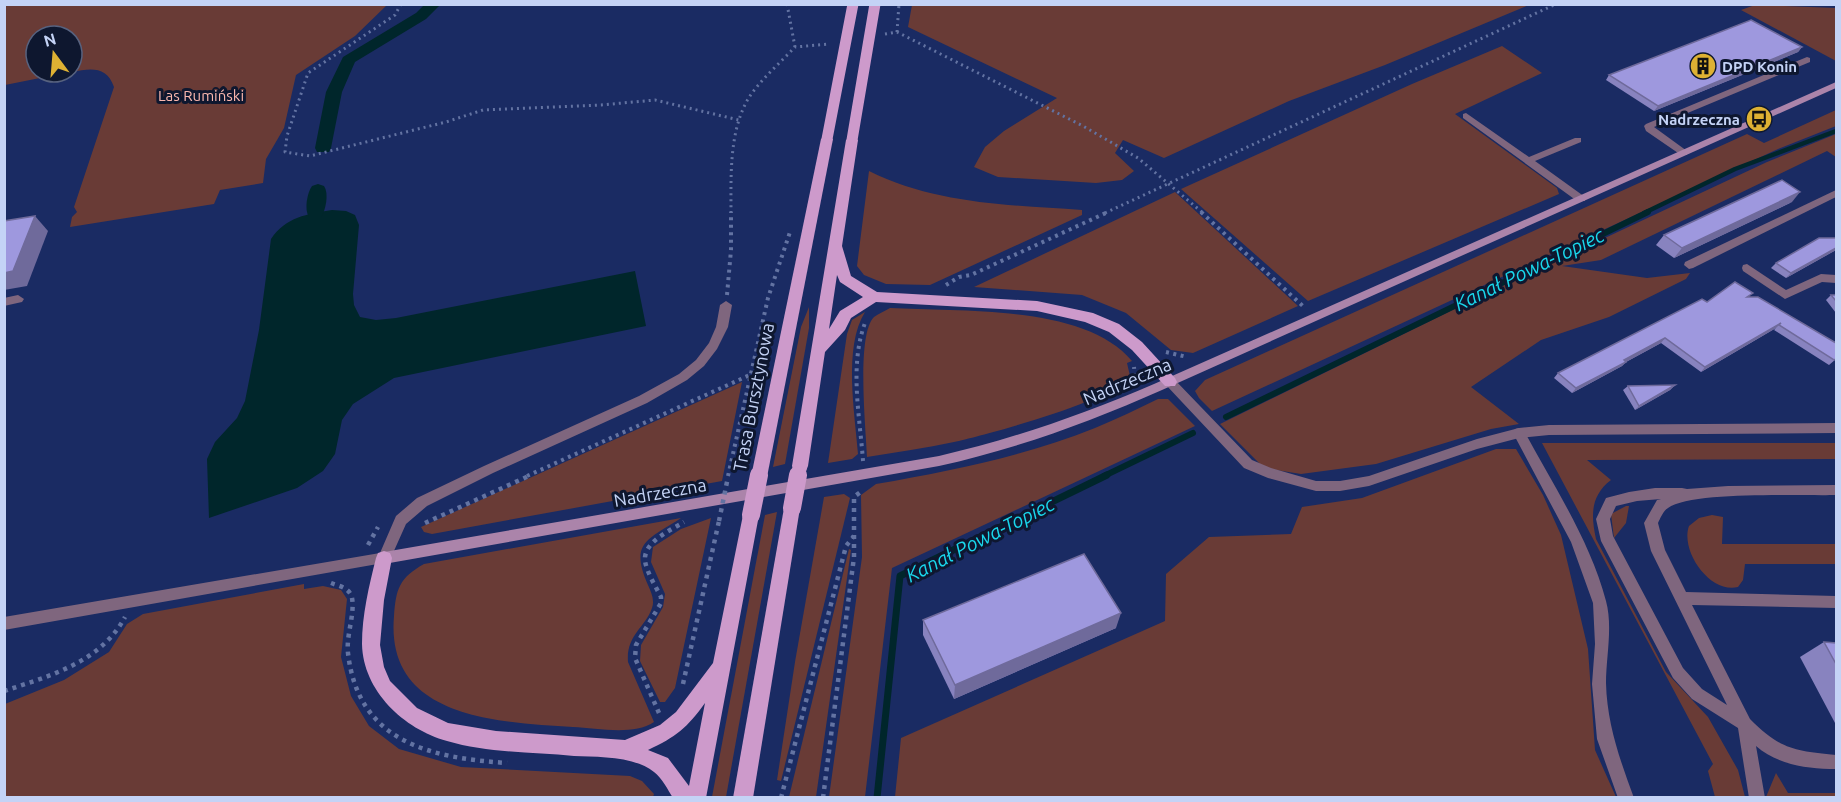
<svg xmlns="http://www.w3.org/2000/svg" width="1841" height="802" viewBox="0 0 1841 802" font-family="Ubuntu,sans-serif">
  <rect width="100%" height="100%" fill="#1a2b63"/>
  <g fill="#693b36">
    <path d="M5,4H387V5L355,36L296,75L284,128L266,159L263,183L220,190L214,204L70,227L72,217L77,212L74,207L114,87C107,66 91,68 72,72V36H36V72H70L5,85Z"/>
    <polygon points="912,5 912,4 1529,5 1385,65 1289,101 1164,158 1123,140 1115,153 1134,171 1122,180 1096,183 998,177 974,167 985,147 1004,131 1057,98 908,27"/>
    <polygon points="1755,5 1836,8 1836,61 1741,10"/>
    <polygon points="1502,46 1542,73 1455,114 1557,188 1559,194 1308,301 1181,189 1412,84"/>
    <polygon points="1836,110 1836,126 1778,149 1212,411 1199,398 1195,391 1205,380 1747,134 1764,143"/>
    <polygon points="1836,134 1836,157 1827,151 1601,260 1562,266 1647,278 1690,273 1686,279 1609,317 1541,340 1471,387 1519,424 1491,429 1376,464 1301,474 1264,468 1220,424 1479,297 1767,162"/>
    <path d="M869,171C935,204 1009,205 1082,210V215L930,285L886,284L864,275L857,266Z"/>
    <polygon points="1175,192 1298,306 1193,353 1171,350 1126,313 1082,295 974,287"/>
    <polygon points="809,307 809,328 785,464 773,467 801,327"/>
    <path d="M890,308C960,312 1085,304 1132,361L1127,363L1130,376C1116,400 986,435 954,442C926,448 896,452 867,457C866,431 856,334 874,317C878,314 885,311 890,308Z"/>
    <path d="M865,312C843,347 855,413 858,454L852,459L828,463L847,334L852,320Z"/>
    <polygon points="742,382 722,481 432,534 424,532 421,527"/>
    <path d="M1158,399H1168L1195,426L892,568L865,797H829L862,557L861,495L876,484C951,471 1025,456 1095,428C1117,419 1137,409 1158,399Z"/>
    <path d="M1542,443H1836V459L1587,460L1611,480C1590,496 1591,516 1596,539L1666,672L1708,717L1738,770L1745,797H1715L1708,771L1713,764Z"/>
    <polygon points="1496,449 1516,449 1543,495 1561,535 1588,649 1595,750 1616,797 895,797 901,738 1165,621 1166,574 1209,537 1291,534 1302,507 1362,498"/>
    <polygon points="844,494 850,498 781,781 777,780 795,662 824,497"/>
    <polygon points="1626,506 1629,506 1626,523 1614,538 1611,514"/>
    <polygon points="777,512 726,797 712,797 765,515"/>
    <path d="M1712,515L1723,517L1722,544H1836V564H1745L1743,580L1738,587C1710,594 1680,551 1689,526L1699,518Z"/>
    <path d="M681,518C648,540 629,542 648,585C651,592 655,600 652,608C645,628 626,635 628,662L654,722C633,736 597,728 573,727C499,722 385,719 394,616C396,589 399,578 424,564Z"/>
    <polygon points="711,518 675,688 665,702 660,702 640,661 641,645 663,607 665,594 651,562 653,547 681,529"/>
    <polygon points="849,549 851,550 816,797 789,797"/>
    <polygon points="304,584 304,589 323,586 341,590 347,599 341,657 351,696 369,726 399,749 461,767 630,776 642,781 654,794 653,797 5,797 5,704 64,680 109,652 127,624 143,614"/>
    <polygon points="1776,773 1788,793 1836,793 1836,797 1766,797"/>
  </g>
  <path fill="#00262b" d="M332,210L346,211L355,215L359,225L353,294L354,305L360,317L376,320L396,318L635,271L646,326L394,378L353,404L342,420L335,454L323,471L297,488L209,518L207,459L215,442L237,418L245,401L259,330L271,239C286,217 307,214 332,210Z"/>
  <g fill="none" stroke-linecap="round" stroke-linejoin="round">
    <polyline stroke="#00262b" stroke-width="4.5" points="1644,213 1735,169 1836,131"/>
    <g stroke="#00262b" stroke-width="6">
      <polyline points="1226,417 1648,212"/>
      <polyline points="1104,476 1193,433"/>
    </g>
    <polyline stroke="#00262b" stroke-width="7" points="877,798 900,576 1107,475"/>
    <g fill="#00262b" fill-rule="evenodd">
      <polygon points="425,4 441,4 426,19 355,62 342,92 331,148 329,152 317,152 315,148 326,92 343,57 416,13"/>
      <path d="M318,184L324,186C329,193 326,210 321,217H309C304,210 307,193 312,186Z"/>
    </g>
    <g stroke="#6373a2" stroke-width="3" stroke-dasharray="2 4" stroke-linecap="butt">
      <polyline points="401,4 395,15 308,73 287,136 285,152 310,156 446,122 483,110 601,105 655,100 739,120"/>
      <polyline points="787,4 795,47"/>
      <polyline points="897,32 899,4"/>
      <polyline points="885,34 897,32 1083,126 1138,158 1203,213"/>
      <path d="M731,213C731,176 729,132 748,99C760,80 780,63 795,47L830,44"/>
      <polyline points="1105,213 1556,4"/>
    </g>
    <g stroke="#6373a2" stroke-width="4" stroke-dasharray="3 4.5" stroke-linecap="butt">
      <polyline points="1201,212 1305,308"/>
      <polyline points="946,285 959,277 971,275 1108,212"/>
      <polyline points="727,295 731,250 731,212"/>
      <polyline points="1166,352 1187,357"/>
      <polyline points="1132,383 1135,378 1134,367"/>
      <path d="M863,461C860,417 849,366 865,323"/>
      <polyline points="527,476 752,374"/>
      <polyline points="728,476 768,298 790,232"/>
    </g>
    <g stroke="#6373a2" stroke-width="4.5" stroke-dasharray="4 5" stroke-linecap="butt">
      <polyline points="425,523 531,475"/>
      <polyline points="368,545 378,527"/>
      <path d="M331,583C339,586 350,588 352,598C355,615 346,635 348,653C358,742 430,758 507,763"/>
      <polyline points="683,684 719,521"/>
      <path d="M4,691C50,676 101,662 125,617"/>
      <path d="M659,713L635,658L636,645L661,603V597C656,587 647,573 645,561C643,542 671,530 684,522"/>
      <polyline points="781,798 846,546 854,536"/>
      <polyline points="823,798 854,557 854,497 863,490"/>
    </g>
    <g fill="#7f667e" fill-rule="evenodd">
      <polygon points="1807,57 1810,58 1810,62 1654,127 1687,151 1687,155 1681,155 1646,131 1644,126 1646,124"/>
      <polygon points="1466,113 1529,157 1575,138 1581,138 1581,142 1535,161 1585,197 1585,201 1577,201 1463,118 1463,114"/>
      <polygon points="1836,190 1836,197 1693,268 1689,269 1684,265 1685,262"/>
      <polygon points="1747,264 1786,290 1821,274 1836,275 1836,283 1822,282 1785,299 1743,271 1742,268 1743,265"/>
      <polygon points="18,295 24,299 22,302 4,306 4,298"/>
      <polygon points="726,301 732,305 728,327 717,349 704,366 687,380 647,403 493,473 427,506 406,524 389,562 4,630 4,617 380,553 396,516 417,498 484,466 639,396 679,374 696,360 709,343 716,327 720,305"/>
      <path d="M1519,428L1523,429C1553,485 1590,540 1606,601C1613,627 1606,657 1606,683C1607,724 1620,760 1634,798H1618L1597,739L1592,684L1595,644L1593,603L1571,542L1513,433L1515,429Z"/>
      <path d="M1836,485V495C1803,496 1691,491 1668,508C1663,511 1660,519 1658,523L1665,550L1686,592L1836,596V608L1692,605L1750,719C1781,750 1795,751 1836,755V769C1808,769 1778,765 1756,746L1765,798H1749L1738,728L1692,699L1673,678L1601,541L1596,519L1606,498L1629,492L1655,488H1682L1687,489L1728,486ZM1661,499L1657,500L1644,523L1651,551L1727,705L1702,689L1683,668L1613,536L1610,519L1616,506L1637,501Z"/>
    </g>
    <polygon fill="#7f667e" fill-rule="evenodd" points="1170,377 1174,379 1252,460 1271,468 1316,481 1340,481 1369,476 1477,439 1519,428 1549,425 1836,423 1836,433 1549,435 1519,438 1477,449 1369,486 1340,491 1316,491 1268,478 1244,468 1166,385 1164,382 1166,379"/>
    <path fill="#ab84aa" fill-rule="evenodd" d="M1836,82V88L1162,390C1090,422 1016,449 939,466L384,564L379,562L377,558L379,554L384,552L939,456C1013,439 1084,414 1154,384Z"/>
    <g fill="#cd9acb" fill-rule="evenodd">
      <polygon points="827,135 833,139 768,472 766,477 760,479 754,477 752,472 821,139"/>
      <path d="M852,136L858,140L842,246L851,276L877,292L1037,301L1093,313L1119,324L1142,342L1175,378L1177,382L1175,386H1165L1132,350L1109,332L1085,322L1037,311L876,302L851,318L845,330L825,352L808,466L806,471L800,473L794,471L792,466L846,140ZM837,275L840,282L863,297L840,311L829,329Z"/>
      <polygon points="792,501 798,503 800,508 753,798 733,798 784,508 786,503"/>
      <path d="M751,508L757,510L759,515L706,798H673C668,790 662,778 654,772C634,756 598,757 574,756C533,752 487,753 447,741C404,729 363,691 362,644C362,615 369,586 376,558L378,553L384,551L390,553L392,558L384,600L380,645L384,667L390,681L417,708L448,723L496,731L625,740L660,725L676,712L713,663L743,515L745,510ZM705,703L689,786L668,758L648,750C676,737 687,728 705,703Z"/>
    </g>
    <polyline stroke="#6373a2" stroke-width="4.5" stroke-dasharray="4 5" stroke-linecap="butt" points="719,521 728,477"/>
    <g stroke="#cd9acb" stroke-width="11">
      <polyline points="827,139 853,4"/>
      <polyline points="852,140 875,4"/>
    </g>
    <g stroke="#cd9acb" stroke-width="14">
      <polyline points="759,476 760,472"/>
      <polyline points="798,476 800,466"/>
    </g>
    <g stroke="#cd9acb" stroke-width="18">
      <polyline points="792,508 798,475"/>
      <polyline points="751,515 759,475"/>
    </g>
  </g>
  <g fill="#8883bf">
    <polygon points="1802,47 1798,52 1654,111 1606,80 1609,75"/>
    <polygon points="1792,202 1674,258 1656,245 1664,235"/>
    <polygon points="1836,238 1836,250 1786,278 1771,268 1776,263"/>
    <polygon points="1831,295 1836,295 1836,313 1826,300"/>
    <polygon points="1750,297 1836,359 1829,365 1774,330 1776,328 1701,372 1661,343 1626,362 1622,366 1572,393 1554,378 1558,373 1707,302"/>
    <polygon points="1675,385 1670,390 1635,410 1623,390 1628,386"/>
    <polygon points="923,620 1116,628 954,699 923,635"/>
    <polygon points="1824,642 1836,643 1836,723 1835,723 1800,657"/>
  </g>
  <g fill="#6f6a9b">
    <polygon points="1802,47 1798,52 1654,111 1658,106"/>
    <polygon points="1800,192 1792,202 1674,258 1682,248"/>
    <polygon points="35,216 48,231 27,286 4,290 4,273"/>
    <polygon points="1836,248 1836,250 1786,278 1791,273"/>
    <polygon points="1781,323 1776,328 1701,372 1705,367"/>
    <polygon points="1665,338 1661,343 1626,362 1622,366 1572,393 1576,388 1624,360"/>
    <polygon points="1675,385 1670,390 1635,410 1639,406"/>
    <polygon points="1121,613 1116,628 954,699 955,685"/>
  </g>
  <g fill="#9e98de" stroke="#6f6a9b" stroke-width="1.5">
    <polygon points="1751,20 1802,47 1658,106 1609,75"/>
    <polygon points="1782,180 1800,192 1682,248 1664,235"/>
    <polygon points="35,216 13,271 4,273 4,221"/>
    <polygon points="1819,238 1836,238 1836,248 1791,273 1776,263"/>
    <polygon points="1735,282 1753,293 1747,297 1758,297 1836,343 1836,359 1834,360 1779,325 1781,323 1705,367 1665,338 1624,360 1626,362 1576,388 1558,373 1702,299 1707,302"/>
    <polygon points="1831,295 1836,295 1836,301"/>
    <polygon points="1675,385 1639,406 1628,386"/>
    <polygon points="1084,554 1121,613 955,685 923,620"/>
    <polygon points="1824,642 1836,643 1836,664"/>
  </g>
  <defs>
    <symbol id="building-disc" viewBox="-11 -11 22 22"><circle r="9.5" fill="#deb133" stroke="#0e172f"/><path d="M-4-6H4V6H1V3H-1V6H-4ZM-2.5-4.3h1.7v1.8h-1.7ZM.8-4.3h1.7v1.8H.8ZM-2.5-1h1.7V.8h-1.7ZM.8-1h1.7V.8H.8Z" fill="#111"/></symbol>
    <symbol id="bus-disc" viewBox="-11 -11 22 22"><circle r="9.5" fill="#deb133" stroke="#0e172f"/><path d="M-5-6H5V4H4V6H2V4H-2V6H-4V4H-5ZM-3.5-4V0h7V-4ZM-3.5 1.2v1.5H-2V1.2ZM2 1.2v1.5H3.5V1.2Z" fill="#111"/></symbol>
  </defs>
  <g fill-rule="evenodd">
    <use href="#building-disc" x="1688" y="51" width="30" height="30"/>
    <use href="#bus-disc" x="1744" y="104" width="30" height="30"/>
  </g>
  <g text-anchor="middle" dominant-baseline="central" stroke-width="6" stroke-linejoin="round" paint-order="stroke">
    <g font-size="15" font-weight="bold" fill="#c4d3f6" stroke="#0e172f" text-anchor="start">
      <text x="1722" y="66">DPD Konin</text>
      <text x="1740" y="119" text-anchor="end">Nadrzeczna</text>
    </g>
    <g font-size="15" fill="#fcb8af" stroke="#0e172f">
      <text x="201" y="95">Las Rumiński</text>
    </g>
    <g font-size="18" fill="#c4d3f6" stroke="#0e172f">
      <text transform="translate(1127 381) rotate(-23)">Nadrzeczna</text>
      <text transform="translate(753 397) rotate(-79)">Trasa Bursztynowa</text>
      <text transform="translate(660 492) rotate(-10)">Nadrzeczna</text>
    </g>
    <g font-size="20" font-style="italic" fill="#1ad7ec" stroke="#0e172f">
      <text transform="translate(1529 269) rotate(-26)">Kanał Powa-Topiec</text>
      <text transform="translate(980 539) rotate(-27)">Kanał Powa-Topiec</text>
    </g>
  </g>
  <rect width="1841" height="802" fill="none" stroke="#c4d3f6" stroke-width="12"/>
  <g transform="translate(54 54) rotate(344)"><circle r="28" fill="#0e172f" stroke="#57627f" stroke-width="1.5"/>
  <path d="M0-4.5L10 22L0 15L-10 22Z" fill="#deb133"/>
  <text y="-9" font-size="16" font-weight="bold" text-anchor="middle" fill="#c4d3f6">N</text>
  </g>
</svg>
